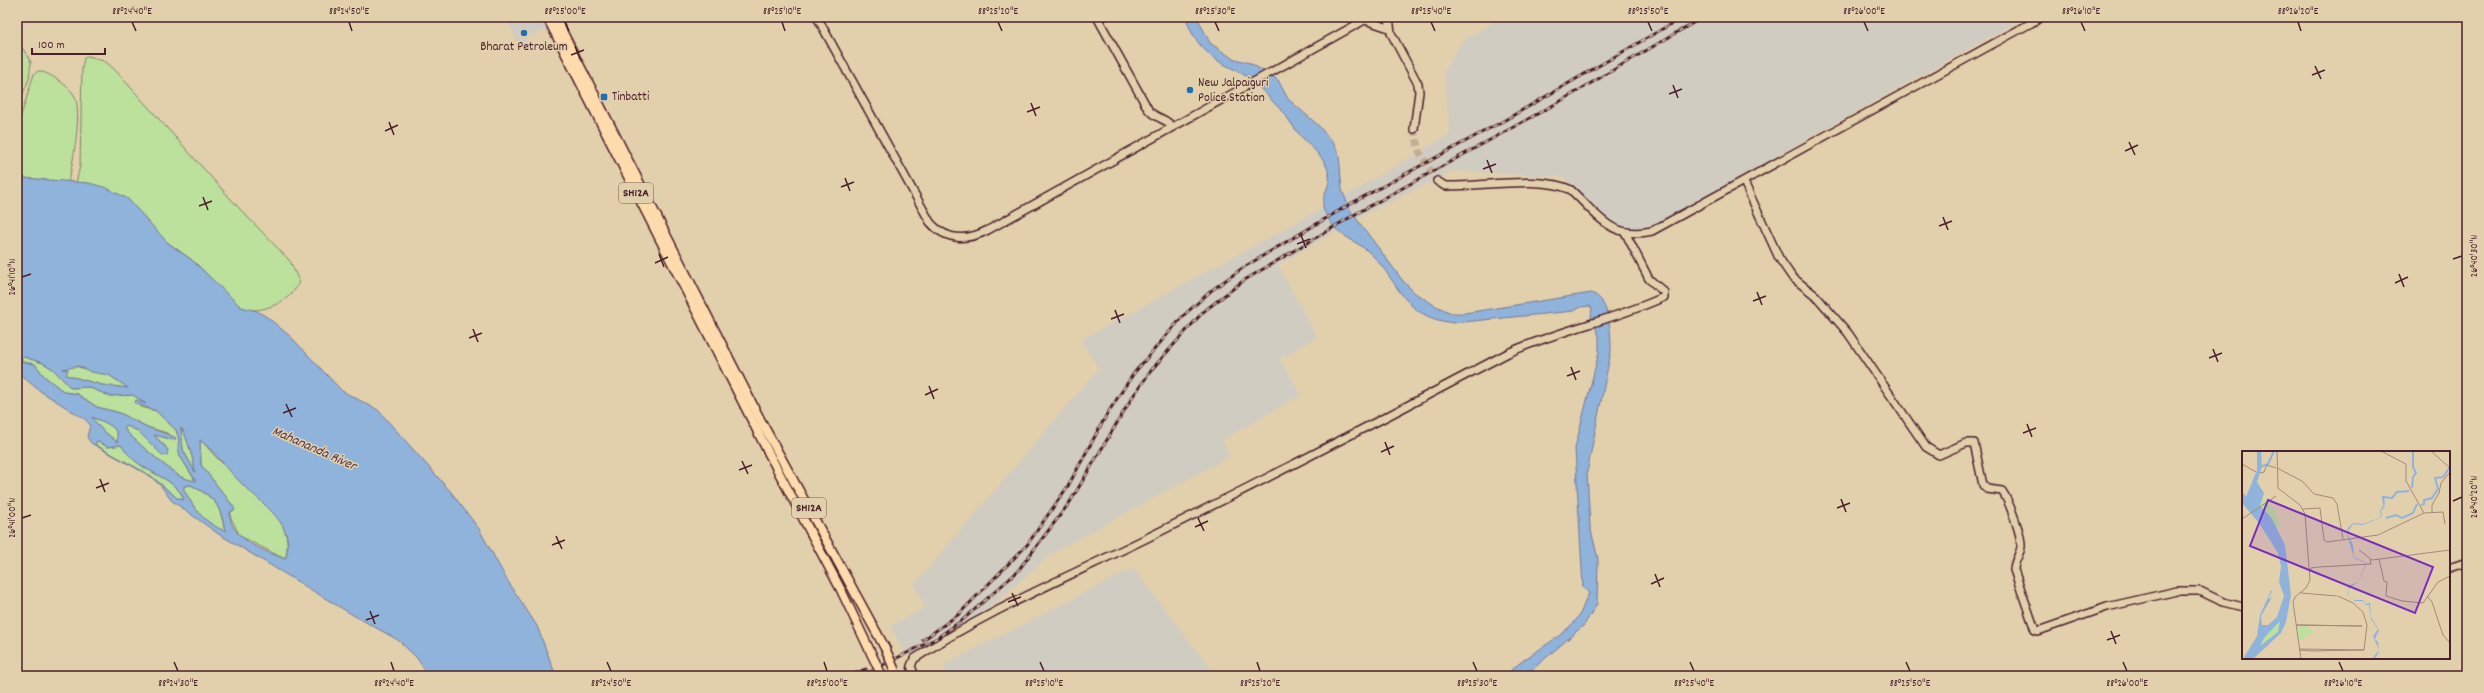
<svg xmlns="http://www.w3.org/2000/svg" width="2484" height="693" viewBox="0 0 2484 693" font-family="Dekko,sans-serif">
  <rect width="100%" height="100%" fill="#e2d0ad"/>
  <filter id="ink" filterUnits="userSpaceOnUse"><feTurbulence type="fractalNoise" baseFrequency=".025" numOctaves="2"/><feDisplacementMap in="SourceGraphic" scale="8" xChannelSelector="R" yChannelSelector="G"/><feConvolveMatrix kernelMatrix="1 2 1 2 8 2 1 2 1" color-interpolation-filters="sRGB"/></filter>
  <g filter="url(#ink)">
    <g fill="#d1ccc1">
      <polygon points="511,17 542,17 549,29 528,36 527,42 523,42 521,39 517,41 508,22"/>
      <polygon points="1503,17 2026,17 1662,220 1633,231 1610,223 1563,177 1453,171 1362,216 1278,265 1317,337 1280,359 1301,395 1223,440 1229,457 1054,552 991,607 906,657 891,626 925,607 914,585 1098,369 1081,340 1350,193 1450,134 1444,71 1463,40"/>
      <polygon points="1133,568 1217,676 948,676 943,665"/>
    </g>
    <g fill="#bbe19c" stroke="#828064">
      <polygon points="17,46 23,49 31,62 29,79 17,108"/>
      <path d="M89,56L106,62L115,70L238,207L290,261L299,281C295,300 258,317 241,307C227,300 207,272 193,261C156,233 116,208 76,183L80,166L82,68L84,58Z"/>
      <path d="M38,71C49,72 71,87 75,97C82,112 73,166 68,182L23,178L17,175V128L34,74Z"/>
      <path d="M24,357L43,363L53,369L71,388L88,387L110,396L133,395L146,404L144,405L139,401L141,407L156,411L176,430L179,439L180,456L196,482C191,480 186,479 181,477C173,473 126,434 124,428L127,426L138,431L163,455L166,447L153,434L172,440L167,433L147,427L120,413L97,407L77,394L64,392L44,376L35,364L22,362L21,358Z"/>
      <polygon points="74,366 109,375 129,388 102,385 66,375 66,369 62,369"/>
      <path d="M91,417C102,421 121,426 117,442L100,428Z"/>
      <path d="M181,428C186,432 195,466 195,472L183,450Z"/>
      <path d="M200,440C207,445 212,454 219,460C244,484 299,518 285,559L240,536L230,516L233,506L201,465Z"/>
      <path d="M97,441L108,447L121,445C126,452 131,457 138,463C152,474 179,482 184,500L177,498L151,476L99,447L95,444Z"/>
      <path d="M191,485C217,500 219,503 225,532C207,523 198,515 188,497C186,493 183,491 184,486Z"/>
    </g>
    <g fill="#90b3dc" stroke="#747895" fill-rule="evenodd">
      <path d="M1186,17H1197L1210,43L1232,58L1250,63L1278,80L1288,99L1318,125L1334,144L1339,155L1342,190L1350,210L1403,281L1415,293L1436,306L1451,313H1465L1591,293C1610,298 1611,334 1611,351L1587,472L1590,526L1598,559L1597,604L1584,625L1525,676H1505C1526,654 1556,643 1576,620C1582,613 1584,602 1589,593L1583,587L1575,448L1599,352V336L1591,316L1592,309L1590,306L1581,307L1574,311L1453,323C1401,316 1402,285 1371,254C1353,237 1338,239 1325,213C1318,199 1331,188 1329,175C1327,158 1309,146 1299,134C1292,126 1288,117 1281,110C1271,100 1262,89 1251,80C1242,72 1230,68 1220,62C1204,53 1190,35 1186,17Z"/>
      <path d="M17,175L23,178L89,183L107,188L128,199L167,242L193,261L241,307L257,311L267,317L291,337L342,391L378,410L451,492L479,529L507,580L537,626L556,676H429L416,657L398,640L353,615L217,533L171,500L161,486L150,476L91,443L87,437L90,425L86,420L40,391L17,372ZM24,357L43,363L53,369L71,388L88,387L110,396L133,395L146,404L136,400L135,403L156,411L176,430L179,439L178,447L180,456L196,481C191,480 185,479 181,477C173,473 126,434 124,428L127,426L138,431L163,456L167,455L168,450L154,435L175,440L176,438L172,436L147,427L120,413L97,407L77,394L64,392L44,376L35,364L22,362L21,358ZM79,366L91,372L109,375L128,388L102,385L66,375L68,370L63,369ZM92,417C103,422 121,426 117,442L100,428ZM181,428C186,432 195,466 195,472L183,450ZM200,440C215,452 228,470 242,484C262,504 298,525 285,559C266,551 228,539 230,512L235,510L233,506L201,465ZM97,441L108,447L121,445C126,452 131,458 138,463C152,474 179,482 184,500L177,498L151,476L99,447L95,444ZM191,485C215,498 220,503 225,531C207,524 198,514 188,497C186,493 183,491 184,486Z"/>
    </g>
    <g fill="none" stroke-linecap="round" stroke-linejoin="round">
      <polyline stroke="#c4ad93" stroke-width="7" stroke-dasharray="7 3.5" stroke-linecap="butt" points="1414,129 1419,151 1437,181"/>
      <defs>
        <g id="secondary">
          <path d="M817,17L930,222C946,241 967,241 988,230L1370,17"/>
          <path d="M1097,17L1148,109C1155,119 1167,118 1172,127"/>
          <polyline points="1389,17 1391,33 1418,84 1419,92 1414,129"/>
          <polyline points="1365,20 1389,28"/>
          <path d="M1437,181L1445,186C1480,187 1542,175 1571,190C1599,216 1611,240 1652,231L2042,17"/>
          <path d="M1744,182L1779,258L1792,277L1816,296L1848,333L1926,447L1939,455L1966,443H1974L1983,485L1987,489L2002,491C2009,501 2022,535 2021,547C2020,555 2014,560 2014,570L2035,630L2038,631L2107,607L2177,591H2200L2223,602L2243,607"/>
          <polyline points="2449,568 2467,562"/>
          <path d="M915,676L911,666L914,659C988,610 1070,576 1149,537C1270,477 1389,416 1508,353C1559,330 1614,320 1664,297V292L1649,279L1626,234"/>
        </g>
        <g id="primary">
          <polyline points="547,17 767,450 841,590 871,653"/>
          <polyline points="555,17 762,423 885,648"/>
        </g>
      </defs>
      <use href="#secondary" stroke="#4a1f2b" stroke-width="10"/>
      <use href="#primary" stroke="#4a1f2b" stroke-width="11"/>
      <use href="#secondary" stroke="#e2d0ad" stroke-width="7"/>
      <use href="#primary" stroke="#fedbac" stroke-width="8"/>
      <defs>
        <g id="rail">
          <polyline points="923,640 959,614 1027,545 1068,486 1107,414 1134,373 1184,315 1212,290 1244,267 1352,203 1505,120 1683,17"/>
          <polyline points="849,676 866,669"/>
          <polyline points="861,676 937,638 965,618 1017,572 1070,502 1133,396 1153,368 1203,312 1243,281 1359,212 1559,102 1703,17"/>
        </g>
      </defs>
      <use href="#rail" stroke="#4a1f2b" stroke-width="3"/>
      <use href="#rail" stroke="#e2d0ad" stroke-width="1.5" stroke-dasharray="4.5" stroke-linecap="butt"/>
      <defs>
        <g id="primary-bridge">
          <polyline points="885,648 895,671"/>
          <polyline points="871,653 882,676"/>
        </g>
      </defs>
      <use href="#primary-bridge" stroke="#4a1f2b" stroke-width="11" stroke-linecap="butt"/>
      <use href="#primary-bridge" stroke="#fedbac" stroke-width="8"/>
    </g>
  </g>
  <path fill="none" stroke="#4a1f2b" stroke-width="1.5" d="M132,22L136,31M349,22L352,31M565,22L569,31M782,22L785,31M998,22L1002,31M1215,22L1219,31M1431,22L1435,31M1648,22L1652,31M1864,22L1868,31M2081,22L2085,31M2298,22L2301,31M575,46L580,59M571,55L584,50M2315,66L2321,79M2312,75L2325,70M1673,85L1678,98M1669,94L1682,89M1031,103L1036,116M1027,112L1040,107M389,122L394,135M385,131L398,125M2129,142L2135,155M2125,151L2138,145M1487,160L1492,173M1483,169L1496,164M845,178L850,191M841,187L854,182M203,197L208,210M199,206L212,201M1943,217L1948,230M1939,226L1952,221M1301,235L1306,248M1297,244L1310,239M659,254L664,267M2453,259L2462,256M655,263L668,257M2399,274L2404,287M22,277L31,274M2395,283L2408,277M1757,292L1762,305M1753,301L1766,296M1115,310L1120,323M1111,319L1124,314M473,329L478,342M469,338L482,333M2213,349L2218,362M2209,358L2222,353M1571,367L1576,380M1567,376L1580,371M929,386L934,399M925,395L938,389M286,404L292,417M283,413L296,408M2027,424L2032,437M2023,433L2036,428M1385,442L1390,455M1381,452L1394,446M742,461L748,474M739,470L752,465M100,479L105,492M96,488L109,483M1841,499L1846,512M2453,501L2462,497M1837,508L1850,503M22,518L31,515M1198,518L1204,531M1195,527L1208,521M556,536L562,549M552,545L565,540M1655,574L1660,587M1651,584L1664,578M1012,593L1018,606M1008,602L1021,597M370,611L375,624M366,620L379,615M2111,631L2116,644M2107,640L2120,635M174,662L178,671M391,662L394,671M607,662L611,671M824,662L827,671M1040,662L1044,671M1257,662L1260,671M1473,662L1477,671M1690,662L1694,671M1906,662L1910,671M2123,662L2127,671M2339,662L2343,671"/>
  <g fill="#1f6fb2" stroke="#e2d0ad" stroke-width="1.5">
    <circle cx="524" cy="33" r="4"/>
    <circle cx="1190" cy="90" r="4"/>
    <rect x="600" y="93" width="8" height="8" rx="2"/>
  </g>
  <g text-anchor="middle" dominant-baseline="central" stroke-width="3" stroke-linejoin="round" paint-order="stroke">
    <g fill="#e2d0ad" stroke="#785452" stroke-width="1">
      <rect x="619" y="183" width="34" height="20" rx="3"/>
      <rect x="792" y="498" width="34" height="20" rx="3"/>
    </g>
    <g font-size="12" font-weight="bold" fill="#4a1f2b">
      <text x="636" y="193">SH12A</text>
      <text x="809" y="508">SH12A</text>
    </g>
    <g font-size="13" fill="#4a1f2b" stroke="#e2d0ad" text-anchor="start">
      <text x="524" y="47" text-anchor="middle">Bharat Petroleum</text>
      <text x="1198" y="83">New Jalpaiguri<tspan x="1198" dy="15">Police Station</tspan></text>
      <text x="612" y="97">Tinbatti</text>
    </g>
    <g font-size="14" font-style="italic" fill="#543546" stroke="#e2d0ad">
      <text transform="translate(314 449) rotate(24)">Mahananda River</text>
    </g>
  </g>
  <g transform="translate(2242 451)">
    <rect width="208" height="208" fill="#e2d0ad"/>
    <path d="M18,49H23L29,57L31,55L38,76H34L29,65L19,56ZM38,169L36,181L17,195L22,187ZM65,175L70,180L72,178V182L66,183V191L65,186L57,190L56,176Z" fill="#bbe19c"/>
    <path d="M15,0H19L20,16L15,31L22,42L18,55L29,66L43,94L49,144L44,171L39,182L11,208H1L15,185L18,164L29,140L31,139L26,148L30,146L19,165L20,174H26L35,166L42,145L37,131L39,115L36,102L17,72L0,52V40L4,46L15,19ZM38,170L36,181L18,195L22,187ZM141,55H143L139,60L140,65L143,67L140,65L138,67L121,74L111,73L105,82L111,94L112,106L125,112L116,131L106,138L107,145L112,149H121L124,153L128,152L129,166L137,179L133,188L136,191L137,200L134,206L130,208L137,199L131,185L136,178L129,168L127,154H124L121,150H113L108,146L106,143V135L116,131L124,112L112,107L105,83L106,77L111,72L121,73L137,67L139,65L138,60Z" fill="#90b3dc" fill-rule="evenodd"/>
    <path fill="none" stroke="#90b3dc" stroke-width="2" d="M18,16L26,13L32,0M170,37L171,26L174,22L171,16V0M142,54L141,46L150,47L155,41L167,40M179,54L182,53V49L190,47L196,38L193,27L201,26L208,16M144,67L154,64L160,67L171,62L175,53"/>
    <path fill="none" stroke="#a58979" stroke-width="1" d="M35,0L36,37L58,54L63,63L68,129L64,137L53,146L51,151L59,208M139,0L164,13V30L182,62M189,0L208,17M0,13L14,21M35,17L60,30L72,43L91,47L95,53L101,88M18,22L22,21L25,14L34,17M61,58L78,57L82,89L85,91L136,84L182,62M190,61V54L197,42L199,32L208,21M201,61L203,73M182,62L201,61M0,68L34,45M117,99L130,109L208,99M137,108L142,130L145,131L144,145L160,150L181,152L196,131L208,125M69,120V117L77,116L129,113L128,108M59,142L95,145M96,145L111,152L121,161L125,174L122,199M185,145L190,151L201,184L208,192M54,174L120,175L54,174M57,199L70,200L122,199L58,198"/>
    <path fill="#7b2cbf" fill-opacity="0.15" stroke="#7b2cbf" stroke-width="2" d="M26,49L191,116L173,162L8,95Z"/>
    <rect width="208" height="208" fill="none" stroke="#4a1f2b" stroke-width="2"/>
  </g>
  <rect width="2484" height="693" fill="none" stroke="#e2d0ad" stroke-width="44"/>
  <path d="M32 48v6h73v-6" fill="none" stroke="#4a1f2b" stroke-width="2"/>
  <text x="38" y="48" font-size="12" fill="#4a1f2b" stroke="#e2d0ad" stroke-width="3" paint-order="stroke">100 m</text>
  <rect x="22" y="22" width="2440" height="649" fill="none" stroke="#4a1f2b" stroke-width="1.5"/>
  <g font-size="10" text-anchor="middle" fill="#4a1f2b">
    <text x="132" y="14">88°24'40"E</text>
    <text x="349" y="14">88°24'50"E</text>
    <text x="565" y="14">88°25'00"E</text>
    <text x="782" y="14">88°25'10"E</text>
    <text x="998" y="14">88°25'20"E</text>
    <text x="1215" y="14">88°25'30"E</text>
    <text x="1431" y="14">88°25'40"E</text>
    <text x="1648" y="14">88°25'50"E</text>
    <text x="1864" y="14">88°26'00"E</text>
    <text x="2081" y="14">88°26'10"E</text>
    <text x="2298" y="14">88°26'20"E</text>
    <text transform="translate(2473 256) rotate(-90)" y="4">26°40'30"N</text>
    <text transform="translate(11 277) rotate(-90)" y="4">26°41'10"N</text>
    <text transform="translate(2473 497) rotate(-90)" y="4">26°40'20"N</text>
    <text transform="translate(11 518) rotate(-90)" y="4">26°41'00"N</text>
    <text x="178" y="686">88°24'30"E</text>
    <text x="394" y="686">88°24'40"E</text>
    <text x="611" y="686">88°24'50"E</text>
    <text x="827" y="686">88°25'00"E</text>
    <text x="1044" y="686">88°25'10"E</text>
    <text x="1260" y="686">88°25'20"E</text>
    <text x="1477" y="686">88°25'30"E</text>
    <text x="1694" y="686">88°25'40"E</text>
    <text x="1910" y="686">88°25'50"E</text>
    <text x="2127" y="686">88°26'00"E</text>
    <text x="2343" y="686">88°26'10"E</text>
  </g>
</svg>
